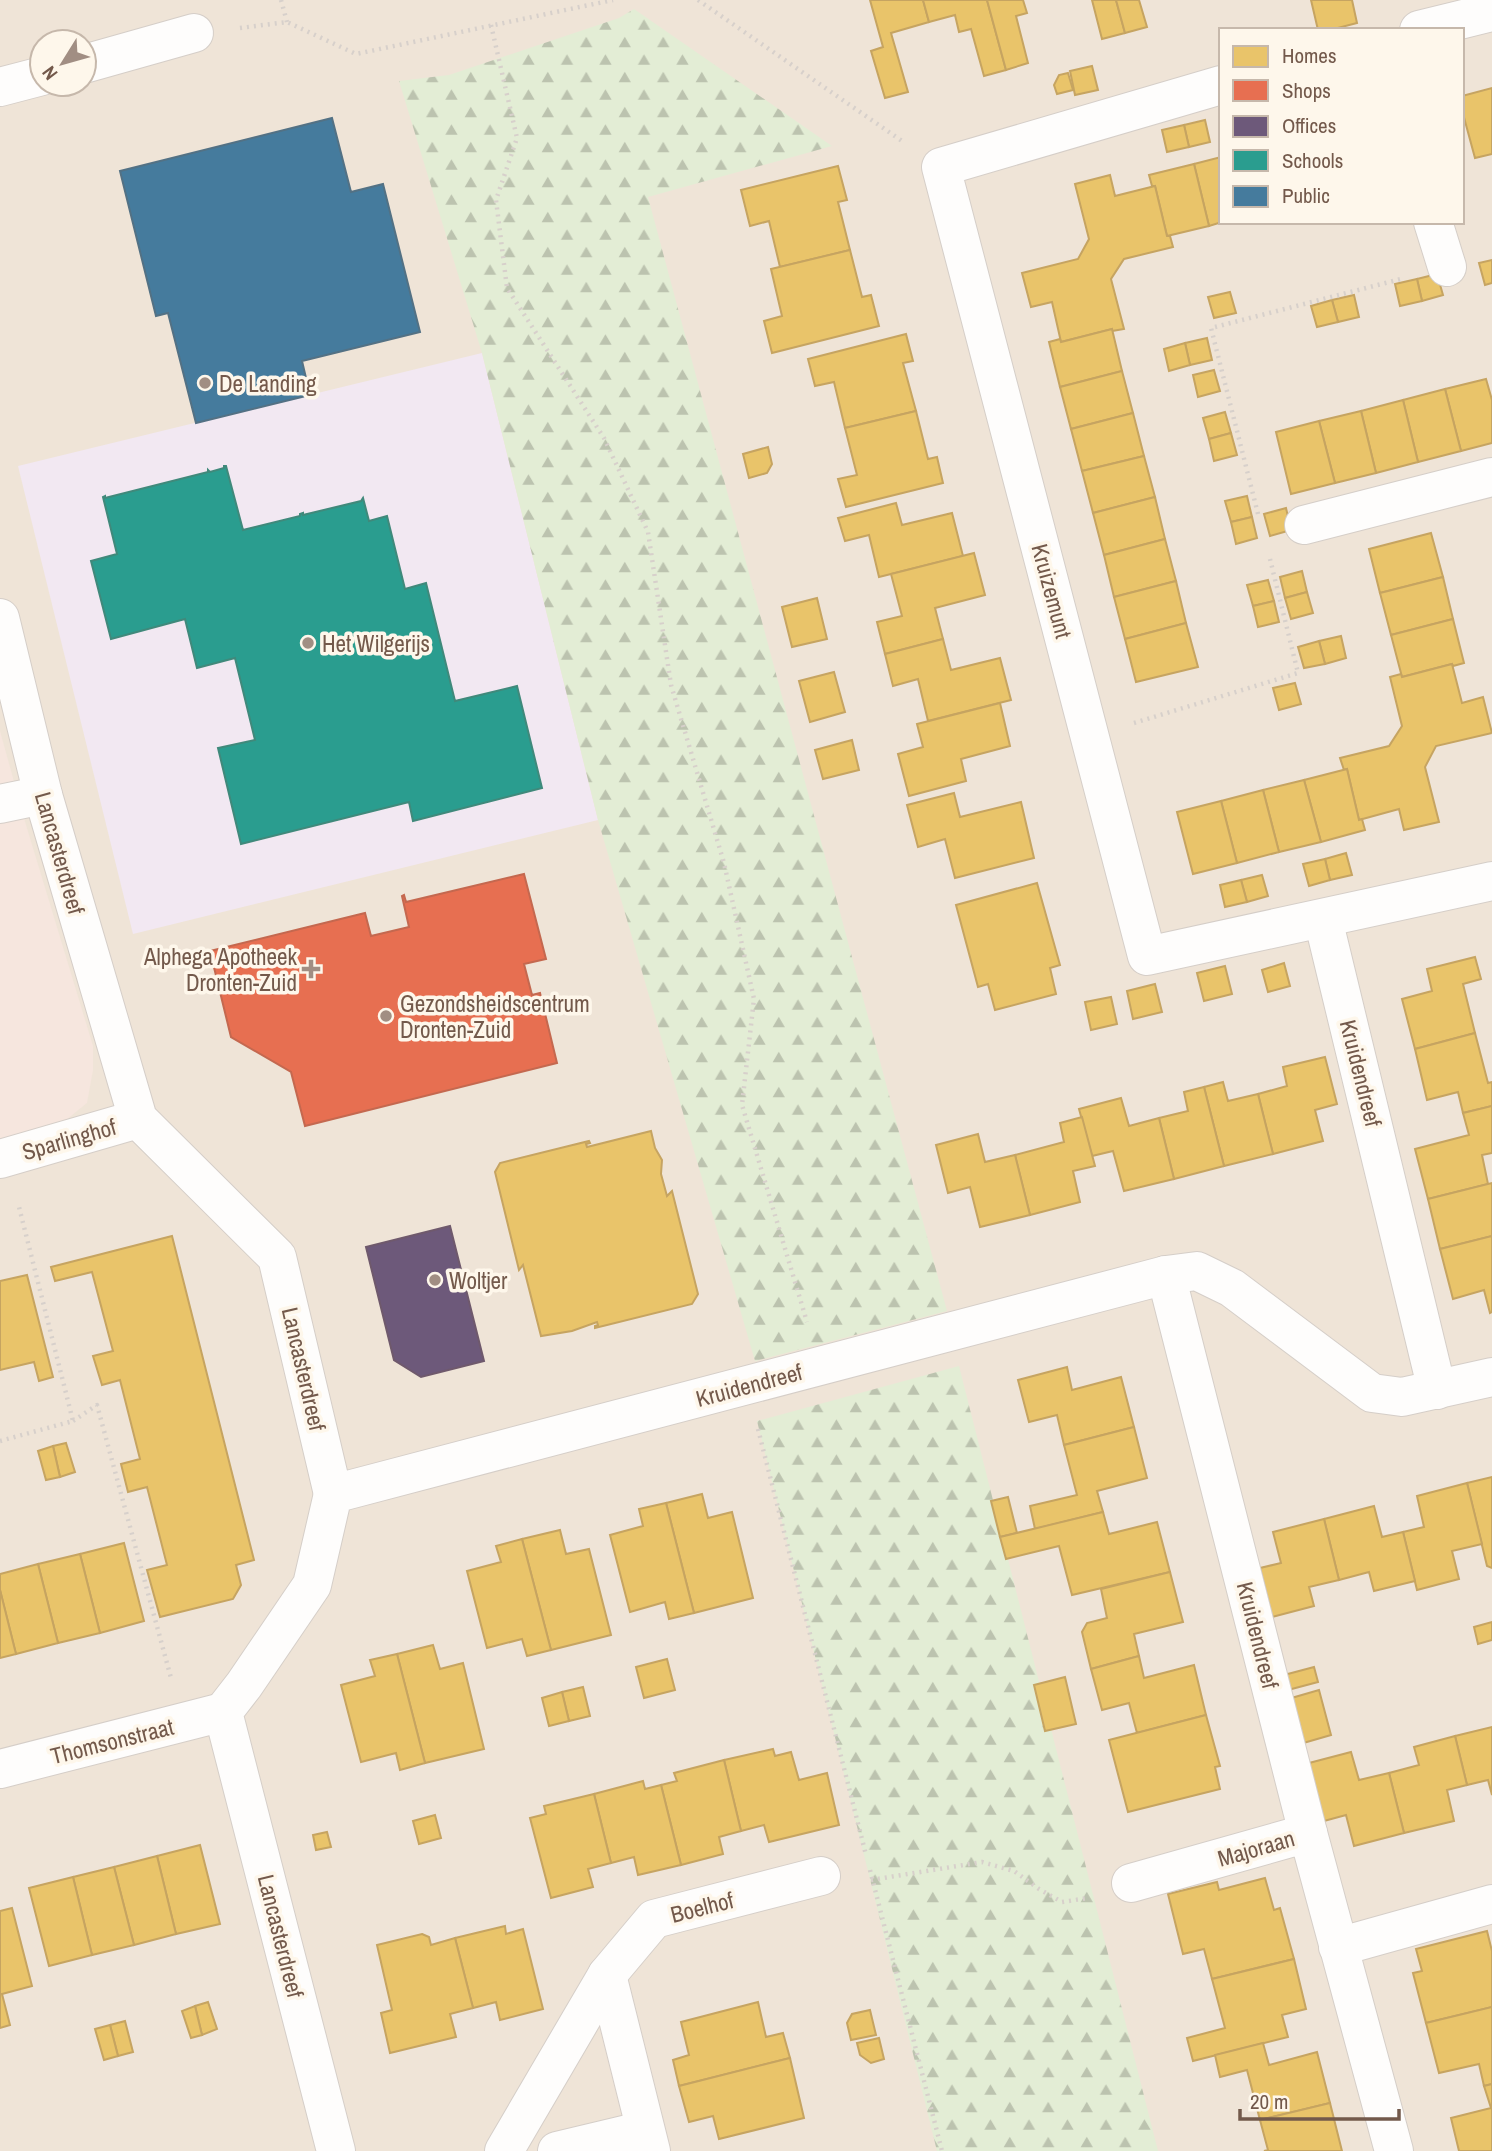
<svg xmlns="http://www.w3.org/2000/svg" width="1492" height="2151" viewBox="0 0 1492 2151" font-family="'Archivo Narrow',sans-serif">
  <defs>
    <pattern id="forest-firs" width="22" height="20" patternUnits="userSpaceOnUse" patternTransform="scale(1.75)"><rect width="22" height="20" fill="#e3edd5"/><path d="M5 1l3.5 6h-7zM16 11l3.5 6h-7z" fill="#bcc3af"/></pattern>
  </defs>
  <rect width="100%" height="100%" fill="#f6f1ea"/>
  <path fill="#efe4d7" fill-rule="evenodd" d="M0,0H1492V2151H0ZM1221,30H1462V222H1221ZM42,42H84V84H42Z"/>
  <polygon fill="#f6e6de" points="0,731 26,825 93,1046 93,1070 87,1103 66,1120 0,1141"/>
  <polygon fill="#f2e8f2" points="482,353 598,820 133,934 18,466"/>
  <g fill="url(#forest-firs)">
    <polygon points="634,9 832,146 648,197 947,1311 755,1361 598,820 482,353 399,81 449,75 619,18"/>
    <polygon points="959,1366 1158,2151 937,2151 757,1421"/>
  </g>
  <g fill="#e9c46a" stroke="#c6a461" stroke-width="2">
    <polygon points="870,0 923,0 929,22 891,33 908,92 885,98 871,51 883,47"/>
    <polygon points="923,0 987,0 1006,70 984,76 971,29 959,32 955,15 929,22"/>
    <polygon points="987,0 1023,0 1027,13 1016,16 1028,63 1006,70"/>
    <polygon points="1092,0 1116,0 1125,33 1102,39"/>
    <polygon points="1116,0 1139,0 1147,27 1125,33"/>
    <polygon points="1311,0 1352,0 1357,23 1330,30 1318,30"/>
    <polygon points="1092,66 1098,90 1075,95 1070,71"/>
    <polygon points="1068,73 1073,90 1057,94 1054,85 1059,75"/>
    <polygon points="1492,88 1492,154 1475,158 1462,110 1462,96"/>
    <polygon points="1205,120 1210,142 1189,147 1184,125"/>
    <polygon points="1184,125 1189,147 1167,152 1162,130"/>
    <polygon points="1221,157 1222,222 1209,226 1194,164"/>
    <polygon points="1194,164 1209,226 1167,236 1155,186 1152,186 1149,175"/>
    <polygon points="838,166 847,200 838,202 850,250 780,267 769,221 750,226 741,190"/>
    <polygon points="1110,175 1115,196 1155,186 1167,236 1170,236 1173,247 1124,259 1111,279 1124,329 1112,331 1112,329 1061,342 1052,302 1031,307 1022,273 1078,259 1089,239 1075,184"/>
    <polygon points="850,250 862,297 871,295 879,326 772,353 764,321 782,316 771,269"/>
    <polygon points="1492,260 1492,283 1485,285 1479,263"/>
    <polygon points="1437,274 1443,295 1422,301 1417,279"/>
    <polygon points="1417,279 1422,301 1400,306 1395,284"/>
    <polygon points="1230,292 1236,313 1214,318 1208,297"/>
    <polygon points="1354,295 1359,317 1338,322 1332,300"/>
    <polygon points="1332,300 1338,322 1317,327 1311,306"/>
    <polygon points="1112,329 1122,371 1060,387 1049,342 1060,339 1061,342"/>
    <polygon points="906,334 913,361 903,363 916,411 845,428 834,382 815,386 808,359"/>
    <polygon points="1207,338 1212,360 1190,365 1185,343"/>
    <polygon points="1185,343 1190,365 1169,371 1164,349"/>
    <polygon points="1214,370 1220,391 1198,397 1193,375"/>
    <polygon points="1122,371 1133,413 1071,429 1060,387"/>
    <polygon points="1486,379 1492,400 1492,443 1461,451 1445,389"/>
    <polygon points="1445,389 1461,451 1418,462 1403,400"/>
    <polygon points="1403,400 1418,462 1376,473 1361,411"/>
    <polygon points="916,411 928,459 937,457 943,483 846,507 838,479 857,475 845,428"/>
    <polygon points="1361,411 1376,473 1335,483 1319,421"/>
    <polygon points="1225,412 1231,433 1209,439 1203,418"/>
    <polygon points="1133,413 1144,456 1082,471 1071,429"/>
    <polygon points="1319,421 1335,483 1291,494 1276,432"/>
    <polygon points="1231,433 1237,455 1214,461 1209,439"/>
    <polygon points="768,447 772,464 767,473 749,478 743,454"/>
    <polygon points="1144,456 1155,497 1093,513 1082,471"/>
    <polygon points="1247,496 1252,517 1231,522 1225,501"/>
    <polygon points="1155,497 1165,539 1104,555 1093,513"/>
    <polygon points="896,503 902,525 952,513 963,556 879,577 869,535 845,541 838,518"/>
    <polygon points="1286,508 1291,530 1270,536 1264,514"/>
    <polygon points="1252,517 1257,538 1236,544 1231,522"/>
    <polygon points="1431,533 1443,577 1380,593 1369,549"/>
    <polygon points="1165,539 1176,581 1114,597 1104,555"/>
    <polygon points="974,553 985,595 935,608 943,639 885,654 877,622 902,616 891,574"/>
    <polygon points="1302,571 1307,592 1285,598 1280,577"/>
    <polygon points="1443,577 1453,619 1391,635 1380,593"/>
    <polygon points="1268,580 1274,601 1253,606 1247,585"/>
    <polygon points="1176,581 1186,623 1125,639 1114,597"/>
    <polygon points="1307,592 1313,613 1291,619 1285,598"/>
    <polygon points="817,598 827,639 792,647 782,607"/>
    <polygon points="1274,601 1279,622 1258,627 1253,606"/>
    <polygon points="1453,619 1464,663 1453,666 1452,664 1402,677 1391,635"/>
    <polygon points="1186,623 1198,667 1136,682 1125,639"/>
    <polygon points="1341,636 1346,658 1325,664 1319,641"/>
    <polygon points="943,639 951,670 1000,658 1011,700 928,721 918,679 893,686 885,654"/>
    <polygon points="1319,641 1325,664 1304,668 1298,647"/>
    <polygon points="1452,664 1462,703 1483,697 1492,733 1436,746 1425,767 1439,822 1404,830 1399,809 1359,820 1347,769 1344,770 1340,758 1389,746 1402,726 1390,677 1401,674 1402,677"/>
    <polygon points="834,672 845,712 810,722 799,681"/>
    <polygon points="1295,683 1301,704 1279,710 1273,688"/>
    <polygon points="1000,703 1010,746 961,759 966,781 909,796 898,754 923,747 917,724"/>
    <polygon points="852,740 859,770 823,779 815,750"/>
    <polygon points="1347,769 1359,820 1362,819 1365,830 1321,842 1304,780"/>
    <polygon points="1304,780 1321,842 1279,852 1263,790"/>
    <polygon points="1263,790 1279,852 1237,863 1221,801"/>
    <polygon points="954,793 960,817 1021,802 1034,858 955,878 945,839 918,847 907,805"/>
    <polygon points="1221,801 1237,863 1193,874 1177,812"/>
    <polygon points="1346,853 1352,875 1330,880 1325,859"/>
    <polygon points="1325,859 1330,880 1309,886 1303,864"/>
    <polygon points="1262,875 1268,896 1247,902 1241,880"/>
    <polygon points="1241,880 1247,902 1225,907 1220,885"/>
    <polygon points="1037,883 1060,965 1050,968 1056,994 995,1010 988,984 978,987 956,905"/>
    <polygon points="1475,957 1481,979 1463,984 1475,1033 1415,1049 1402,999 1432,991 1427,969"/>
    <polygon points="1284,963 1290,986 1268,992 1262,970"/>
    <polygon points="1225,966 1232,994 1204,1001 1197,973"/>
    <polygon points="1155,984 1162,1012 1133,1019 1127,991"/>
    <polygon points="1111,997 1117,1024 1091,1030 1085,1002"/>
    <polygon points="1475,1033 1488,1083 1492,1082 1492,1106 1463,1113 1458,1092 1427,1100 1415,1049"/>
    <polygon points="1325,1057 1337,1104 1315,1110 1323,1141 1273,1154 1258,1094 1287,1086 1283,1067"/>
    <polygon points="1223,1082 1228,1101 1258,1094 1273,1154 1224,1166 1204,1087"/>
    <polygon points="1204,1087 1224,1166 1174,1179 1159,1118 1188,1111 1184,1092"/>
    <polygon points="1121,1098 1129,1126 1159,1118 1174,1179 1124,1191 1113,1151 1092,1156 1079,1109"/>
    <polygon points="1492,1106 1492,1153 1482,1155 1488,1184 1428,1199 1415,1149 1469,1135 1463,1113"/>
    <polygon points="1082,1117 1095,1166 1073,1171 1080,1202 1030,1215 1015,1155 1064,1142 1060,1123"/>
    <polygon points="651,1131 655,1148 662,1160 661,1174 667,1196 672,1191 698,1294 692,1304 595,1328 595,1326 598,1325 597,1322 572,1331 541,1336 523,1265 519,1270 495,1172 500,1163 589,1141 590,1143 586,1144 587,1147"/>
    <polygon points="978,1134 985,1162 1015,1155 1030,1215 980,1227 970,1187 948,1193 936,1145"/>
    <polygon points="1492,1183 1492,1236 1440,1249 1428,1199"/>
    <polygon points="172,1236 254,1560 236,1565 241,1585 233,1599 160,1617 147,1570 167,1565 147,1487 128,1492 121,1464 140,1459 120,1380 102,1385 93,1356 113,1351 92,1272 55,1281 51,1267"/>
    <polygon points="1492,1236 1492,1312 1490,1313 1484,1290 1453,1299 1440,1249"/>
    <polygon points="27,1275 53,1377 39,1381 34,1362 0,1370 0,1281"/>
    <polygon points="1067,1367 1072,1390 1121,1377 1134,1427 1064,1445 1057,1415 1029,1422 1018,1380"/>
    <polygon points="1134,1427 1147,1478 1097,1491 1103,1512 1035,1529 1030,1506 1077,1495 1064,1445"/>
    <polygon points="66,1443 75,1472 60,1477 53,1446"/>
    <polygon points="53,1446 60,1477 46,1480 38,1451"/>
    <polygon points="1492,1477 1492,1568 1487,1566 1467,1483"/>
    <polygon points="1467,1483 1482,1544 1452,1551 1459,1579 1417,1590 1403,1532 1424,1527 1417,1496"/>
    <polygon points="702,1494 708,1518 732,1512 753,1598 694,1613 666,1503"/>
    <polygon points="1008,1497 1017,1533 1000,1537 991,1501"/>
    <polygon points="666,1503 694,1613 669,1619 665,1602 630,1612 610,1535 643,1526 639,1509"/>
    <polygon points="1374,1506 1382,1537 1403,1532 1415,1581 1374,1591 1369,1572 1339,1580 1324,1519"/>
    <polygon points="1103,1512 1109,1534 1157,1522 1170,1572 1072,1595 1059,1546 1006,1559 1000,1537"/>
    <polygon points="1324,1519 1339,1580 1309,1587 1314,1606 1272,1617 1260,1568 1281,1563 1273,1532"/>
    <polygon points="560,1530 566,1554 589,1549 611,1635 551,1650 522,1539"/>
    <polygon points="522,1539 551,1650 527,1656 522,1639 487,1648 467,1571 501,1562 496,1546"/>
    <polygon points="124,1543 144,1621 100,1633 80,1554"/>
    <polygon points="80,1554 100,1633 58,1643 38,1564"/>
    <polygon points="38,1564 58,1643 16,1654 0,1590 0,1574"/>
    <polygon points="1170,1572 1183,1622 1134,1634 1139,1656 1091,1669 1082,1632 1087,1623 1107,1618 1101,1589"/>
    <polygon points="0,1590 16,1654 0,1658"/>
    <polygon points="1492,1622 1492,1640 1478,1644 1474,1627"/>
    <polygon points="433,1645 440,1669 463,1663 484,1749 425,1763 397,1654"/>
    <polygon points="397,1654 425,1763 400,1770 396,1753 361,1762 341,1685 375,1676 370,1660"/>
    <polygon points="1139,1656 1144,1678 1194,1665 1206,1715 1137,1733 1129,1703 1102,1710 1091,1669"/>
    <polygon points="667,1659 675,1690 644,1698 636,1667"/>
    <polygon points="1314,1667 1318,1682 1288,1690 1284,1675"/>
    <polygon points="1065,1677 1076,1724 1045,1731 1034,1685"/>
    <polygon points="583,1687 590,1716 569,1721 562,1692"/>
    <polygon points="1319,1690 1331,1735 1300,1744 1288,1699"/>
    <polygon points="562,1692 569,1721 549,1726 542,1698"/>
    <polygon points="1206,1715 1220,1766 1215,1767 1220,1789 1128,1812 1109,1740"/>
    <polygon points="1492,1727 1492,1795 1488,1780 1467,1785 1455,1736"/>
    <polygon points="1455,1736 1467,1785 1447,1790 1454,1821 1404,1833 1389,1773 1419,1765 1414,1747"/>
    <polygon points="773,1749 775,1756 791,1752 799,1780 827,1773 839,1825 769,1842 764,1825 741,1831 724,1760"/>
    <polygon points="1351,1752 1359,1780 1389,1773 1404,1833 1354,1846 1346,1815 1324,1821 1309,1763"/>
    <polygon points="724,1760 741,1831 719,1837 723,1854 681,1865 661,1785 677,1781 674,1773"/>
    <polygon points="643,1781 645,1789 661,1785 681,1865 638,1875 634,1857 611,1863 594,1794"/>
    <polygon points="594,1794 611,1863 588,1869 593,1887 551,1898 530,1818 546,1814 544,1806"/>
    <polygon points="435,1815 441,1838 419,1844 413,1821"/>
    <polygon points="327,1832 331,1847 316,1850 313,1835"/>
    <polygon points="200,1845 220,1924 176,1934 157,1856"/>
    <polygon points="157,1856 176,1934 134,1945 114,1867"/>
    <polygon points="114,1867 134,1945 92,1955 73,1877"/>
    <polygon points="73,1877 92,1955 49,1966 29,1888"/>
    <polygon points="1265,1878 1274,1910 1280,1908 1294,1959 1212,1979 1204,1949 1183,1954 1168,1894 1217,1882 1219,1890"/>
    <polygon points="12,1908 32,1986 2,1994 10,2025 0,2028 0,1911"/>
    <polygon points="505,1926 506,1934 523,1929 543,2009 500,2020 496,2002 473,2008 455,1938"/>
    <polygon points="1487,1931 1492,1951 1492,2007 1426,2023 1413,1973 1422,1971 1416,1949"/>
    <polygon points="422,1934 429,1937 431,1945 455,1938 473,2008 450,2014 456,2037 390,2053 381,2013 392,2010 377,1945"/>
    <polygon points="1294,1959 1306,2009 1282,2015 1288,2037 1193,2061 1187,2038 1225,2028 1212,1979"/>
    <polygon points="208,2002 217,2029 202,2035 195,2006"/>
    <polygon points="758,2002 766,2037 783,2033 790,2058 679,2086 673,2060 689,2055 681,2022"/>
    <polygon points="195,2006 202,2035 191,2038 182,2011"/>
    <polygon points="1492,2007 1492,2084 1484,2086 1479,2064 1439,2073 1426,2023"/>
    <polygon points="870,2010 876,2035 851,2040 847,2023 852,2014"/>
    <polygon points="125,2021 133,2052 118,2056 110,2025"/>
    <polygon points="110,2025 118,2056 104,2060 95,2029"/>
    <polygon points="879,2038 884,2059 871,2063 860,2055 857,2043"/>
    <polygon points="1263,2043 1269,2065 1317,2052 1330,2103 1260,2120 1247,2070 1220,2077 1215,2055"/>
    <polygon points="790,2058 804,2118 719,2139 713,2116 689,2122 679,2086"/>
    <polygon points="1492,2084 1492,2151 1459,2151 1451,2118 1491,2108 1484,2086"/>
    <polygon points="1330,2103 1342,2151 1264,2151 1268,2150 1260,2120"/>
  </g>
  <polygon fill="#e76f51" stroke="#c4684f" stroke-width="2" points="524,874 546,959 524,964 532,995 540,993 557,1063 305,1126 291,1072 231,1037 210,951 365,913 371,936 409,927 402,896 404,895 406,902"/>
  <polygon fill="#6d597a" stroke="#6f596c" stroke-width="2" points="450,1226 484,1361 421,1377 394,1360 366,1247"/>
  <polygon fill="#2a9d8f" stroke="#40897b" stroke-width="2" points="224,466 226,466 243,530 300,516 300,514 303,513 303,515 361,501 363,498 369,521 387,516 405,589 426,583 455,701 517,686 542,788 413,821 409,802 241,844 218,748 255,740 235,658 197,668 185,619 111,639 91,561 117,554 103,497 105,496 105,498 208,472 208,470 210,472 224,468"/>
  <polygon fill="#457b9d" stroke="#537184" stroke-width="2" points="332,118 351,192 383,184 420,332 302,361 310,395 196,423 168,313 156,316 120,171"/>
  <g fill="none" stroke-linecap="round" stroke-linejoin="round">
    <defs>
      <g id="pedestrian">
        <polyline points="1304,525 1492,477"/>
        <polyline points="1323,919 1437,1390"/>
      </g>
      <g id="minor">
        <polyline points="1419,30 1492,12"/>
        <polyline points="84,64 194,33"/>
        <polyline points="1221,85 941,167 1147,956 1492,881"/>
        <polyline points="0,87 42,76"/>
        <polyline points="1433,222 1447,267"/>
        <polyline points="0,618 43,795 138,1119 277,1257 333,1494"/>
        <polyline points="0,804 43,795"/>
        <polyline points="0,1159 138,1119"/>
        <polyline points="1166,1275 1308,1833"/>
        <polyline points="0,1769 223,1712"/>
        <polyline points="1131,1883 1308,1833 1394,2151"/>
        <polyline points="1338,1947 1492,1904"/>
        <polyline points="607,1975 651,2151"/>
        <polyline points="504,2151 607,1975 654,1919 821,1876"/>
        <polyline points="557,2151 645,2130"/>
      </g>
      <polyline id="tertiary" points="336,2151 223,1712 244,1685 312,1585 333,1494 1166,1275 1197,1271 1232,1288 1372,1393 1402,1397 1492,1377"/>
    </defs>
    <use href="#pedestrian" stroke="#d5cec8" stroke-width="40"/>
    <use href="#minor" stroke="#d5cec8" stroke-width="40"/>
    <use href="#tertiary" stroke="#d5cec8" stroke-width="40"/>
    <g stroke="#d7d0cb" stroke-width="4.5" stroke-dasharray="2 5" stroke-linecap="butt">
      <polyline points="281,0 287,22"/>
      <polyline points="698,0 902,141"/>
      <polyline points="491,25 517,138 496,200 507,288 604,438 648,532 671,685 724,863 754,999 742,1105 807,1322"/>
      <polyline points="240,28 287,22 356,54 613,0"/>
      <polyline points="1258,514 1211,328 1401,279"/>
      <polyline points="1134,723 1298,673 1270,559"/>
      <polyline points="73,1421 97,1405 171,1678"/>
      <polyline points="758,1429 866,1855"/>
      <polyline points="0,1441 73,1421 18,1203"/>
      <polyline points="870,1870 942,2151"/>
      <polyline points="871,1880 982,1862 1014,1871 1039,1889 1062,1902 1088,1898"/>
    </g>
    <use href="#pedestrian" stroke="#fefdfc" stroke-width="38"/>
    <use href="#minor" stroke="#fefdfc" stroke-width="38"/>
    <use href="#tertiary" stroke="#fefdfc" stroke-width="38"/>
  </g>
  <g fill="#a18e83" stroke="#fef7eb" stroke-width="2.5">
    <circle cx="205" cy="383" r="7"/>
    <circle cx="308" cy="643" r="7"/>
    <path d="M307.5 958.5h7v7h7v7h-7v7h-7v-7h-7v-7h7z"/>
    <circle cx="386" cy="1016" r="7"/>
    <circle cx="435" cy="1280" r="7"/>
  </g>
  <g text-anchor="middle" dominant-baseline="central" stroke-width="7" stroke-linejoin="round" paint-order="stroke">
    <g font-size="23" fill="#73594b" stroke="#fef7eb" text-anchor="start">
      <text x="219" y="383">De Landing</text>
      <text x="322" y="643">Het Wilgerijs</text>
      <text x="297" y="956" text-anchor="end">Alphega Apotheek<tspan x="297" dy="26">Dronten-Zuid</tspan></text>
      <text x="400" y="1003">Gezondsheidscentrum<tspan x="400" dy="26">Dronten-Zuid</tspan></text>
      <text x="449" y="1280">Woltjer</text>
    </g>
    <g font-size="23" fill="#73594b" stroke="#fef7eb">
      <text transform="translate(1052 591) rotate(75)">Kruizemunt</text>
      <text transform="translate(60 853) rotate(74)">Lancasterdreef</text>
      <text transform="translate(1361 1073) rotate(76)">Kruidendreef</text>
      <text transform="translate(69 1139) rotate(-16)">Sparlinghof</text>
      <text transform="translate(304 1369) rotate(77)">Lancasterdreef</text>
      <text transform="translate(749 1385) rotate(-15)">Kruidendreef</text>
      <text transform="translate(1258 1635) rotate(76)">Kruidendreef</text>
      <text transform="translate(112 1741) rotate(-14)">Thomsonstraat</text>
      <text transform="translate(1256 1848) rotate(-16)">Majoraan</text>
      <text transform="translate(702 1907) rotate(-14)">Boelhof</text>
      <text transform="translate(281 1936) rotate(76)">Lancasterdreef</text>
    </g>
  </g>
  <rect x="1219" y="28" width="245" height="196" fill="#fef7eb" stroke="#c6b8ab" stroke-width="2"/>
  <rect x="1233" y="46" width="35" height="21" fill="#e9c46a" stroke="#c6b8ab" stroke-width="2"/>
  <text x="1282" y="63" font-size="21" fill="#73594b">Homes</text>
  <rect x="1233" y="80" width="35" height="21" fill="#e76f51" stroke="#c6b8ab" stroke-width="2"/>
  <text x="1282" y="98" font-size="21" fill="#73594b">Shops</text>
  <rect x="1233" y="116" width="35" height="21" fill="#6d597a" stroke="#c6b8ab" stroke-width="2"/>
  <text x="1282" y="133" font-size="21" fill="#73594b">Offices</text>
  <rect x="1233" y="150" width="35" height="21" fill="#2a9d8f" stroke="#c6b8ab" stroke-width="2"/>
  <text x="1282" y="168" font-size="21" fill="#73594b">Schools</text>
  <rect x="1233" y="186" width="35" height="21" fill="#457b9d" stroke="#c6b8ab" stroke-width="2"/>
  <text x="1282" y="203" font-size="21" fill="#73594b">Public</text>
  <g transform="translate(63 63) rotate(233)"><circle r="33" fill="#fef7eb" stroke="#c6b8ab" stroke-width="2"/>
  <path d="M0-5L12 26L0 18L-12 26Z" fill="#a18e83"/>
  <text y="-10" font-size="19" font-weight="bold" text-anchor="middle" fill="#73594b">N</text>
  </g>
  <path d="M1240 2109v10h159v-10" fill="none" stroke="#73594b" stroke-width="3.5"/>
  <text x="1250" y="2109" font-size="21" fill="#73594b" stroke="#fef7eb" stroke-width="5" paint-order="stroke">20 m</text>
</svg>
